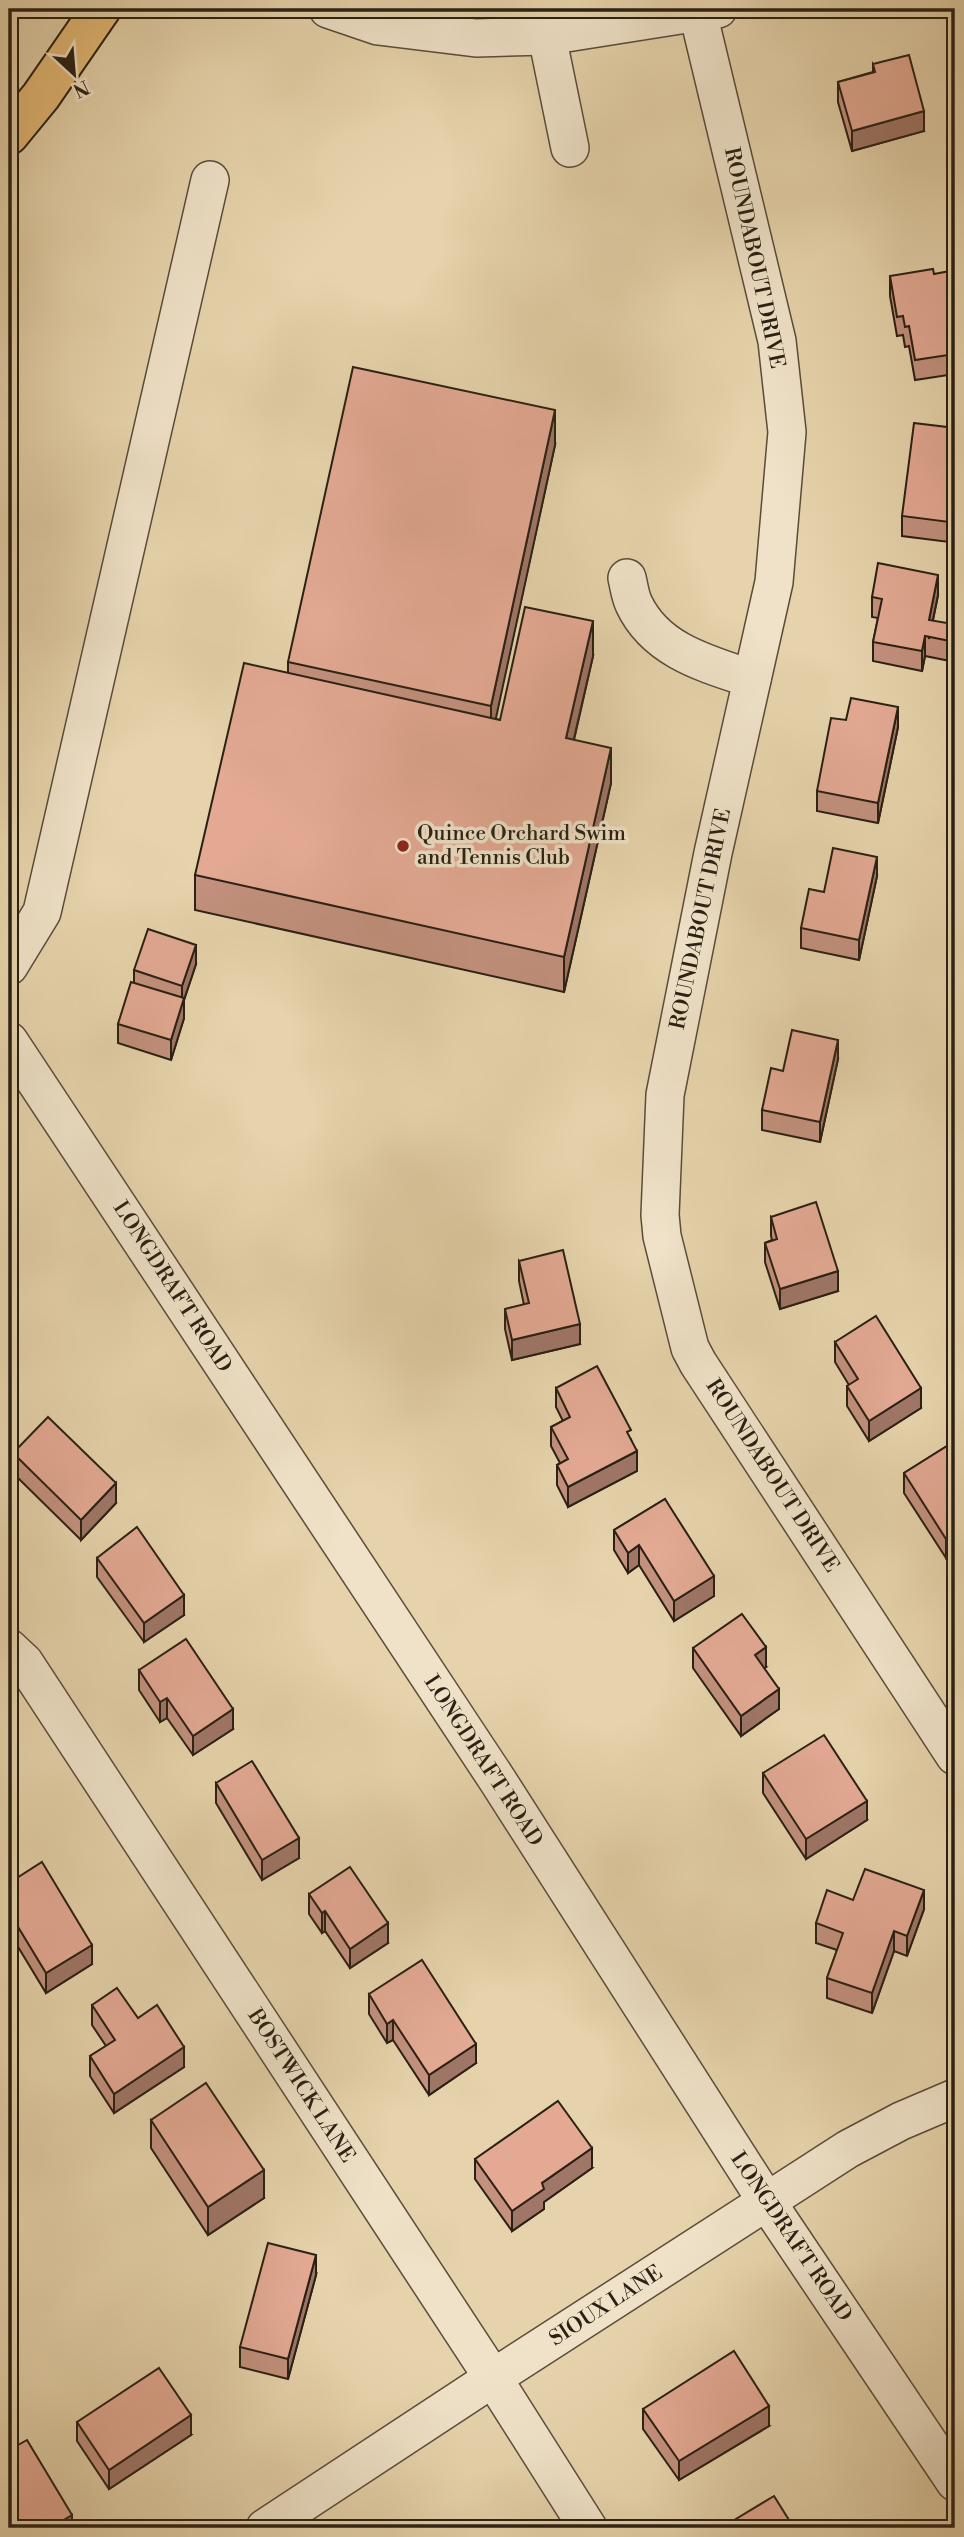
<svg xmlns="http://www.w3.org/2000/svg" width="964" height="2537" viewBox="0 0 964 2537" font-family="'Libre Bodoni',serif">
  <rect width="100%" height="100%" fill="#e6d3ab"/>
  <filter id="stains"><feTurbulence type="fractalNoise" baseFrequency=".00286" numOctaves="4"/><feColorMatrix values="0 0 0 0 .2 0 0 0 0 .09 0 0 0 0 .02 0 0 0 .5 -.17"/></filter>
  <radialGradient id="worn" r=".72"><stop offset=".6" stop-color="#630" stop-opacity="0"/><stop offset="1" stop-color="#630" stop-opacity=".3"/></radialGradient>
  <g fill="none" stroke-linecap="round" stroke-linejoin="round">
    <defs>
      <g id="minor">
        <polyline points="328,9 378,26 476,38 547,36 718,9"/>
        <polyline points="698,13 777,341 787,432 774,582 713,853 665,1095 660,1215 662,1236 690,1348 698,1363 955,1756"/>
        <polyline points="547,36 570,148"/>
        <path d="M627,578C629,586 630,596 634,604C656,651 707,664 752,679"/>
        <polyline points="9,966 42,912 210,180"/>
        <polyline points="9,1041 498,1781 767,2202 955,2482"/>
        <polyline points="9,1648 24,1662 493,2378 588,2528"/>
        <polyline points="265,2528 493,2378 848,2149 901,2121 955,2098"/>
      </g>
      <polyline id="major" points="9,135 41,96 101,9"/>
    </defs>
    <use href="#minor" stroke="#594d3a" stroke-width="40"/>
    <use href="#major" stroke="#2a2014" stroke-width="42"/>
    <use href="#minor" stroke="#efe2c8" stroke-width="37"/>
    <use href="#major" stroke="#e3ba76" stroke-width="38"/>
  </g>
  <g fill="#c3917e" stroke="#2a2014" stroke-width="2">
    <polygon points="873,64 924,131 852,151 838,102 838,82 873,72"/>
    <polygon points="955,198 955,226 950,210 950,200"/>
    <polygon points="934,274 955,302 955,374 915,380 909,346 905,347 903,335 897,336 890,296 890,276"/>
    <polygon points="955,428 955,498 949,542 902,536 902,516"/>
    <polygon points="555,445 495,719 500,720 593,656 574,740 611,783 564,992 195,910 195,875 288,673 288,662"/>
    <polygon points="938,595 933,620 953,644 950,661 925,656 922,671 873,661 873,642 878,618 872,617 872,597"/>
    <polygon points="846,720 898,727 878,823 817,811 817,791"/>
    <polygon points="877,876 859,960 801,948 801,928 824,892"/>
    <polygon points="196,964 184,1000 184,1018 171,1060 118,1043 118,1024 134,983 134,970"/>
    <polygon points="838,1059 820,1142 762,1130 762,1110 783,1071"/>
    <polygon points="771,1217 838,1291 780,1309 765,1262 765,1243 772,1240 771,1236"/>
    <polygon points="519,1261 580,1344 512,1360 505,1329 505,1309 524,1305 519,1281"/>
    <polygon points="835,1342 921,1408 869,1441 847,1406 847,1386 849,1385 835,1362"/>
    <polygon points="556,1388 631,1439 637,1471 568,1507 557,1485 557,1465 560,1463 551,1446 551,1427 563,1421 556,1407"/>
    <polygon points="955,1441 946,1558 904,1493 904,1473"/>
    <polygon points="13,1453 116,1503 81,1540 13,1473"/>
    <polygon points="665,1499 714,1596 674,1621 639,1565 628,1573 614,1550 614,1530"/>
    <polygon points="97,1558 184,1615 144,1642 97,1577"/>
    <polygon points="693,1648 766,1667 764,1668 779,1709 741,1736 693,1668"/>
    <polygon points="139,1670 233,1729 193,1755 167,1718 160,1722 139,1690"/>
    <polygon points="763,1773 867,1820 806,1859 763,1793"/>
    <polygon points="216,1783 299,1858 262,1880 216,1803"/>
    <polygon points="9,1883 92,1964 46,1993 9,1932"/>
    <polygon points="309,1894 388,1943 350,1968 325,1931 322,1933 309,1914"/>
    <polygon points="853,1900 924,1909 907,1956 894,1951 872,2013 827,1998 827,1978 837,1950 816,1943 816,1923"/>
    <polygon points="369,1994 476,2063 429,2095 393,2040 387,2043 369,2014"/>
    <polygon points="92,2005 138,2018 184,2067 114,2113 90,2076 90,2056 106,2046 92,2025"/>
    <polygon points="151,2120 264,2198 208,2235 151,2148"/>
    <polygon points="475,2159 592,2168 544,2202 544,2209 512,2231 475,2179"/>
    <polygon points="955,2237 955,2267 950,2261 950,2242"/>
    <polygon points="316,2275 288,2379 240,2367 240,2347"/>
    <polygon points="643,2409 769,2426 679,2480 643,2429"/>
    <polygon points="77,2422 191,2435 109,2489 77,2441"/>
  </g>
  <g fill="#9f7667" stroke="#2a2014" stroke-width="2">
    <polygon points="924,111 924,131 852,151 852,131"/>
    <polygon points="555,410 555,445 491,741 491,706"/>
    <polygon points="955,478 955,498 949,542 949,522"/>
    <polygon points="938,575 938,595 929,639 929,620"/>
    <polygon points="593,621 593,656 566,773 566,738"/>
    <polygon points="953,624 953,644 950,661 950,641"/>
    <polygon points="925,636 925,656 922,671 922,651"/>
    <polygon points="898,707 898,727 878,823 878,803"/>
    <polygon points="611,748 611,783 564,992 564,957"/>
    <polygon points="877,857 877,876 859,960 859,940"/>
    <polygon points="196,945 196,964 184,1000 184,1018 171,1060 171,1040 182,1004 182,986"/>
    <polygon points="838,1040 838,1059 820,1142 820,1122"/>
    <polygon points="838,1271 838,1291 780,1309 780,1289"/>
    <polygon points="580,1324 580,1344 512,1360 512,1340"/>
    <polygon points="921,1388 921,1408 869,1441 869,1421"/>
    <polygon points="16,1392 16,1412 9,1425 9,1405"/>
    <polygon points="637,1451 637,1471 568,1507 568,1487"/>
    <polygon points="116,1483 116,1503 81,1540 81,1520"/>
    <polygon points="955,1533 955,1552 946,1558 946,1539"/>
    <polygon points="639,1545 639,1565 628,1573 628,1553"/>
    <polygon points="714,1576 714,1596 674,1621 674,1601"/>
    <polygon points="184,1595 184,1615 144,1642 144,1623"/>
    <polygon points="766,1647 766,1667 755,1674 755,1655"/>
    <polygon points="779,1689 779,1709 741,1736 741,1716"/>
    <polygon points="167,1698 167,1718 160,1722 160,1702"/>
    <polygon points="233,1709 233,1729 193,1755 193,1736"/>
    <polygon points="867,1801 867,1820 806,1859 806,1839"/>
    <polygon points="18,1824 18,1843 9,1849 9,1830"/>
    <polygon points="299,1838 299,1858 262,1880 262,1860"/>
    <polygon points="924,1890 924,1909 907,1956 907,1936"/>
    <polygon points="325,1911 325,1931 322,1933 322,1913"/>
    <polygon points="388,1923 388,1943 350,1968 350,1949"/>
    <polygon points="894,1931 894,1951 872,2013 872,1993"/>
    <polygon points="92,1945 92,1964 46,1993 46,1973"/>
    <polygon points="393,2020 393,2040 387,2043 387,2024"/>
    <polygon points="476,2044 476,2063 429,2095 429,2075"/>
    <polygon points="184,2047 184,2067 114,2113 114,2094"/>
    <polygon points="592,2148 592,2168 544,2202 544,2209 512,2231 512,2211 542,2183"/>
    <polygon points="264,2170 264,2198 208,2235 208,2207"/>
    <polygon points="316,2255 316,2275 288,2379 288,2359"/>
    <polygon points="769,2406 769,2426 679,2480 679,2461"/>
    <polygon points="191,2415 191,2435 109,2489 109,2470"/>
    <polygon points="72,2515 72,2528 50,2528"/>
  </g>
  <g fill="#e3a993" stroke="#2a2014" stroke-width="2">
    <polygon points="909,55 924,111 852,131 838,82 875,72 873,64"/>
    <polygon points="955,198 955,215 950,200"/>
    <polygon points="933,269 934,274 950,271 955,302 955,354 915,360 909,326 905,327 903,316 897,317 890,276"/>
    <polygon points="353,367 555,410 491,706 288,662"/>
    <polygon points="914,423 955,428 955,478 949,522 902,516"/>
    <polygon points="878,563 938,575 929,620 953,624 950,641 925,636 922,651 873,642 882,599 872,597"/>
    <polygon points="525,607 593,621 566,738 611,748 564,957 195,875 244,663 500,720"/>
    <polygon points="851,698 898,707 878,803 817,791 831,718 846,720"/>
    <polygon points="833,848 877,857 859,940 801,928 809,889 824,892"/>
    <polygon points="148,929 196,945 182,986 134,970"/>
    <polygon points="131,982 184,998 171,1040 118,1024"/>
    <polygon points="792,1030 838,1040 820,1122 762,1110 771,1068 783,1071"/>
    <polygon points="816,1202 838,1271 780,1289 765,1243 777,1239 771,1217"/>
    <polygon points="563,1250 580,1324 512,1340 505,1309 529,1303 519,1261"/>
    <polygon points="876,1316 921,1388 869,1421 847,1386 858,1379 835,1342"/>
    <polygon points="597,1366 631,1430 627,1432 637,1451 568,1487 557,1465 568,1459 551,1427 570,1417 556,1388"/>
    <polygon points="9,1389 16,1392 9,1405"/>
    <polygon points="48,1417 116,1483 81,1520 13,1453"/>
    <polygon points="955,1441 955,1533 946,1539 904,1473"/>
    <polygon points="665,1499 714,1576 674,1601 639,1545 628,1553 614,1530"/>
    <polygon points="137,1527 184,1595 144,1623 97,1558"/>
    <polygon points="742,1614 766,1647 755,1655 779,1689 741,1716 693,1648"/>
    <polygon points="186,1639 233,1709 193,1736 167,1698 160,1702 139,1670"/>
    <polygon points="824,1735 867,1801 806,1839 763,1773"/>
    <polygon points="252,1761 299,1838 262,1860 216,1783"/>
    <polygon points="9,1809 18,1824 9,1830"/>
    <polygon points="42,1862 92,1945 46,1973 9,1912 9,1883"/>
    <polygon points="350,1867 388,1923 350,1949 325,1911 322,1913 309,1894"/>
    <polygon points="865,1869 924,1890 907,1936 894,1931 872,1993 827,1978 843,1933 816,1923 827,1890 853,1900"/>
    <polygon points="422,1960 476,2044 429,2075 393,2020 387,2024 369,1994"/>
    <polygon points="117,1988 138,2018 157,2005 184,2047 114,2094 90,2056 115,2040 92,2005"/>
    <polygon points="206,2083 264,2170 208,2207 151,2120"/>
    <polygon points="558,2101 592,2148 542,2183 544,2189 512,2211 475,2159"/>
    <polygon points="955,2237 955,2247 950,2242"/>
    <polygon points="268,2243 316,2255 288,2359 240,2347"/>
    <polygon points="734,2351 769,2406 679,2461 643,2409"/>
    <polygon points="159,2368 191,2415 109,2470 77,2422"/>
    <polygon points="27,2440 72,2515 50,2528 9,2528 9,2450"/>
    <polygon points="774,2496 794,2528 728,2528 726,2525"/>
  </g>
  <circle fill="#8f2418" stroke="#efe2c8" stroke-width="2.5" cx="403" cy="846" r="7"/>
  <g text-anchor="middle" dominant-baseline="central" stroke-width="7" stroke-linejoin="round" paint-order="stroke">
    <g font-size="21" fill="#2a2014" stroke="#efe2c8">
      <text transform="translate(754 258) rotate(78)">ROUNDABOUT DRIVE</text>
      <text transform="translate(701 919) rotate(-78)">ROUNDABOUT DRIVE</text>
      <text transform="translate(172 1287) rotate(57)">LONGDRAFT ROAD</text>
      <text transform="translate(772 1476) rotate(57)">ROUNDABOUT DRIVE</text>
      <text transform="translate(483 1761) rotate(57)">LONGDRAFT ROAD</text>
      <text transform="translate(301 2086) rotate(57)">BOSTWICK LANE</text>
      <text transform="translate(791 2237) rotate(56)">LONGDRAFT ROAD</text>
      <text transform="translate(606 2306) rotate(-33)">SIOUX LANE</text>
    </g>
    <g font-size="21" fill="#2a2014" stroke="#efe2c8" text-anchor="start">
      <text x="417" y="834">Quince Orchard Swim<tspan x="417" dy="24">and Tennis Club</tspan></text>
    </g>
  </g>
  <rect width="964" height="2537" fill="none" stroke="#e6d3ab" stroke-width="35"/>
  <rect x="10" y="10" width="943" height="2516" fill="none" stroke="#2a2014" stroke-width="3.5"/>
  <rect x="18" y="18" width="929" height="2502" fill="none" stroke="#2a2014" stroke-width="2"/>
  <g transform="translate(74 74) rotate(154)" stroke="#efe2c8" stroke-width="5" paint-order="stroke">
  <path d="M0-5L12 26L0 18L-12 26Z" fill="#2a2014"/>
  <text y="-10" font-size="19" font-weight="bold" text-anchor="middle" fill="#2a2014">N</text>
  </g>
  <rect width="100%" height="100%" filter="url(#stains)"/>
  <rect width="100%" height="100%" fill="url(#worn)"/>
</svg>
